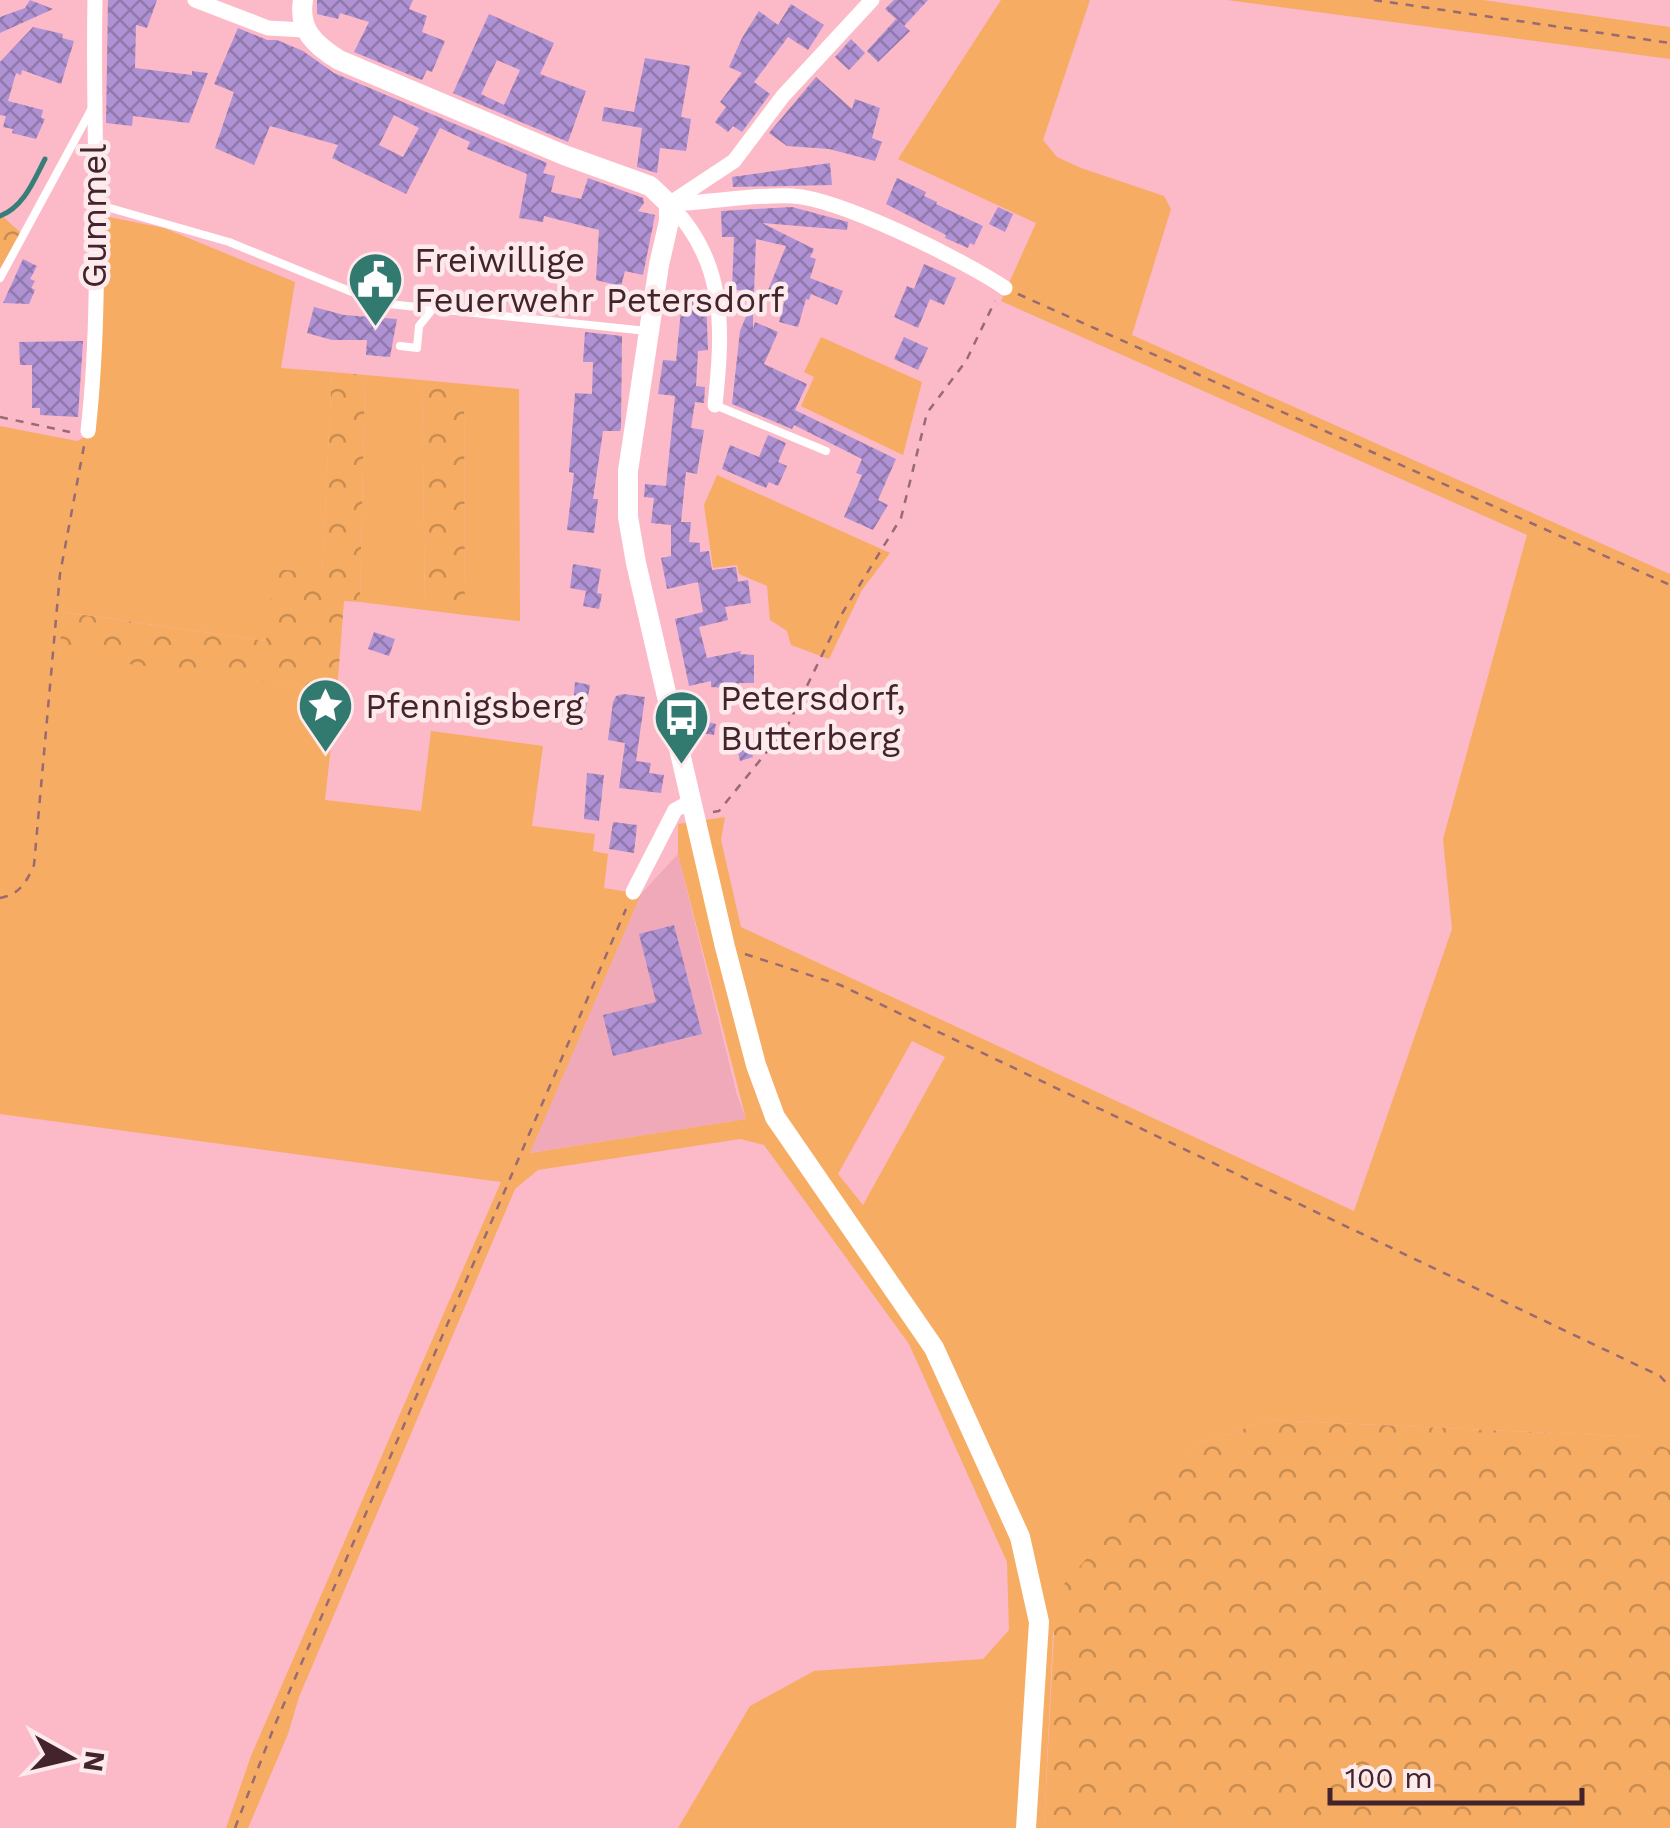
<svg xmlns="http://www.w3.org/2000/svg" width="1670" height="1828" viewBox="0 0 1670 1828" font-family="'Work Sans',sans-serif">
  <defs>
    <pattern id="forest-crowns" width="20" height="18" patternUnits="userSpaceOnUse" patternTransform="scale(2.5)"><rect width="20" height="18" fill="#f6ac62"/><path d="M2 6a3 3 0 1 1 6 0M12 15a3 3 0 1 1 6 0" fill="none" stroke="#c98c51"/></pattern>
    <pattern id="building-cross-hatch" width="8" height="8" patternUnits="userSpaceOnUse" patternTransform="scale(2.5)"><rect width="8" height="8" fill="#af92d4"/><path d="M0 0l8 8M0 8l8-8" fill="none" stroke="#9077ac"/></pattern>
  </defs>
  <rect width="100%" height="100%" fill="#fcb9c8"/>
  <polygon fill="#f0a9b9" points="678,854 737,1095 746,1119 529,1153 641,894"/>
  <g fill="#f6ac62" fill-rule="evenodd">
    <path d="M1001,0H1090L1043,140L1057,157L1081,168L1164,196L1171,209L1132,335L1670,574V1450L1643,1437L1269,1420L1183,1450L1053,1633L1044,1828H678L750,1706L814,1671L983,1659L1009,1630L1007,1562L909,1344L764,1145L740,1139L538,1170L515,1189L299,1697L288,1734L248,1828H226L251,1756L501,1182L0,1114V426L77,441L96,431L104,216L164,228L295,282L281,368L332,372L322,574L266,641L64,612L59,654L337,691L325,800L421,811L431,731L543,746L532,826L595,834L593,851L608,854L604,888L641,894L530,1153L746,1119L678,854V824L725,817L721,840L741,927L1354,1211L1452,929L1443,839L1527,535L1001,301L1036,223L898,159ZM912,1041L945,1057L863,1205L838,1174Z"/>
    <polygon points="1227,0 1483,0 1670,27 1670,59"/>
    <polygon points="821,337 922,382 903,455 801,406 814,377 804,372"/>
    <polygon points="365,375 422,380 425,610 360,602"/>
    <polygon points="464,384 519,389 520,621 465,615"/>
    <polygon points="717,475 890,553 862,590 829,659 791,645 787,631 770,620 767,586 739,574 737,565 713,568 704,505"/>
  </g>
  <g fill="url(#forest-crowns)">
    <polygon points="0,214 21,233 0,268"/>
    <polygon points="332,372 365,375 360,602 344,601 337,691 59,655 63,612 266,641 274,569 322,573"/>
    <polygon points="422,380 464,384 465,615 425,610"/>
    <polygon points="1269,1420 1644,1437 1670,1450 1670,1828 1044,1828 1056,1593 1183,1450"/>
  </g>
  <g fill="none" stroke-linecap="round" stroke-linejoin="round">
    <path stroke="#387e78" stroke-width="5" d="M0,216C24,207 34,180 45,159"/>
  </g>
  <g fill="url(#building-cross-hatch)" fill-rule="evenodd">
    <polygon points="30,0 53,9 0,33 0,17 25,8"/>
    <polygon points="108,0 157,0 147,28 136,25 135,68 192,75 192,71 208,73 189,123 133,116 132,126 106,123"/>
    <polygon points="317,0 413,0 409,9 427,16 422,32 445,41 432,72 427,70 422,80 354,52 369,22 340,13 338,19 317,14"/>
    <polygon points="894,0 928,0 904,26 885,9"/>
    <polygon points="791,4 824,25 808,50 788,37 754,82 770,94 742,132 733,126 728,132 715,122 726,107 720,102 742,73 729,67 742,38 759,11 778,25"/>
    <path d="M489,14L554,43L540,74L586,91L568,142L453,93ZM497,60L520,70L504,105L481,94Z"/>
    <polygon points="896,19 910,31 878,62 867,51"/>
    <polygon points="33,27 63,34 62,38 74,41 61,84 22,70 21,75 16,73 8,101 43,110 41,118 45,119 36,139 12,133 13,129 3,127 6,116 0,115 0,62"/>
    <path d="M238,28L267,40H277L303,51L334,73L547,163L543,173L555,176L551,192L581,199L588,178L643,198L644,203L638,211L655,215L643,275L625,271L621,286L596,280L599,230L544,216L543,222L519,218L527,174L467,149L470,142L440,128L406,194L332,158L338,145L270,126L254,165L215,148L234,92L214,84ZM394,115L419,128L403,157L379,145Z"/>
    <polygon points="851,39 865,53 849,70 835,57"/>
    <polygon points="645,58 690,66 681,117 691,119 686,151 660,148 657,173 637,167 642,128 602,121 604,107 634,112"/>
    <polygon points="816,77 852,109 855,99 880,108 872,138 882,142 875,161 829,149 787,146 769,133"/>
    <polygon points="830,163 832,185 733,187 732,177"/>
    <polygon points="897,178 926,192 924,196 937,202 936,204 983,226 974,245 970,243 968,248 945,238 946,235 886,204"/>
    <polygon points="792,207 848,222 847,230 762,223 814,249 810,257 816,259 810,278 843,291 837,305 811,294 809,300 806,299 798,327 779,322 785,299 766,295 786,246 756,239 754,293 732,289 734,237 722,237 721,211"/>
    <polygon points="998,207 1013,214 1005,232 989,224"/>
    <polygon points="23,259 37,266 30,279 35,281 31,288 35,290 29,304 3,303"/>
    <polygon points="924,264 956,278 944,305 930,299 918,328 894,317 907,286 914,289"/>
    <polygon points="683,290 706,300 708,350 698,351 696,386 705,387 704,403 695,402 691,428 704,430 697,474 686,472 681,522 691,522 689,542 700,543 700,552 709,551 712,570 736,567 738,582 748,580 751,603 725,607 728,620 699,627 707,658 741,651 740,654 754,655 754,683 739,683 739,689 711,687 711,681 689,686 675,619 703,612 698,582 667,589 661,558 671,556 671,525 651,523 654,498 644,497 645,484 666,486 675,396 658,394 663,360 676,361"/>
    <polygon points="753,300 753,329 755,322 778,332 764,364 807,384 795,410 896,459 878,500 888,505 873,530 844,517 862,475 856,473 862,459 794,425 792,429 732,404 740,331"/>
    <polygon points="314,307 344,315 397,319 390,357 366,355 367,340 332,340 307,333"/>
    <polygon points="585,332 622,336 621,428 620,431 603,431 593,499 598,499 594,533 567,530 574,473 569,472 575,393 592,394 593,362 583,362"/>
    <polygon points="904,337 928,348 918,370 894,359"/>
    <polygon points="83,341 78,417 40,415 40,408 32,408 32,365 20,365 19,342"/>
    <polygon points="768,435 786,443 778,462 787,466 778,486 769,482 766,488 722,469 730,445 759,457"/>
    <polygon points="573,564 601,569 597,593 602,594 599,609 583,606 586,591 570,588"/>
    <polygon points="374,632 395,639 389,656 368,649"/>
    <polygon points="575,682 590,685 582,730 571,728"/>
    <polygon points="624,694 645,697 636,761 651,763 649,773 664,775 661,793 619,788 625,743 608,740 613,702 616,696"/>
    <polygon points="697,719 716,724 714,735 694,732"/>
    <polygon points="750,744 753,757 740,761 737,747"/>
    <polygon points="587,773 604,775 599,821 584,819"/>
    <polygon points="613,822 637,825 634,853 609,849"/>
    <polygon points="674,925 702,1034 613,1056 603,1015 656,1002 639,934"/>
  </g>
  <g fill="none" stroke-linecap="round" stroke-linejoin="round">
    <g stroke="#996974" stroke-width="2.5" stroke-dasharray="8 8" stroke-linecap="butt">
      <polyline points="1374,0 1670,43"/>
      <polyline points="1018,294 1670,585"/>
      <polyline points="0,417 70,432"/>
      <polyline points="713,812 719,811 787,727 843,612 901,518 927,413 966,361 995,301"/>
      <path d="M0,898C20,894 26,883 34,865L60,574L84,446"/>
      <polyline points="745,954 840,985 1660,1376 1670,1387"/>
      <polyline points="235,1828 274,1727 626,909"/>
    </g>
    <g stroke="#fff" stroke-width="8">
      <polyline points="96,204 229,242 379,303 647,331"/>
      <polyline points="0,278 91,110"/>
      <polyline points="400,346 417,348 419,326 431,311"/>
      <polyline points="715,405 826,451"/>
    </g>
    <g stroke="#fff" stroke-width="15">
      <polyline points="195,0 268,28 305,30"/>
      <path d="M669,204C710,203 752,194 793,196C841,199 964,260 1005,288"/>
      <polyline points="669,204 734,161 783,96 872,0"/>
      <path d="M669,204C727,261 723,330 715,405"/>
      <path d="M88,431C104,288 92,143 95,0"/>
      <polyline points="633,892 675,810 690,802"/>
    </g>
    <path stroke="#fff" stroke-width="20" d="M303,0C298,30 315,45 339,60L564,155L650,186L669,204V221L659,265L628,471V517L636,563L725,947L756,1065L775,1117L934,1348L1020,1537L1039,1622L1026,1828"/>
  </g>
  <defs>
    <symbol id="civic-pin" viewBox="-11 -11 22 30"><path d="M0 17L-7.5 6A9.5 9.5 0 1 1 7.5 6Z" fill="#327970" stroke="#fceaed"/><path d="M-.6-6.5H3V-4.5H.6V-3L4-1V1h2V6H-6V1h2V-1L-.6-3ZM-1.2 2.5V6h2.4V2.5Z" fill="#fff"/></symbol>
    <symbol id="sight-pin" viewBox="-11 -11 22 30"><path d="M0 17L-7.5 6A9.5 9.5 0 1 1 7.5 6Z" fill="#327970" stroke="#fceaed"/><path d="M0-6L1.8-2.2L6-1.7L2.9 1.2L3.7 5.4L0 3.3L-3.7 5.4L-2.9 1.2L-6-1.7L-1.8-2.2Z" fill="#fff"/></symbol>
    <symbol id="bus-pin" viewBox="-11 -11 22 30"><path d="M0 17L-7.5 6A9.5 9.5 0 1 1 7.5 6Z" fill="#327970" stroke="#fceaed"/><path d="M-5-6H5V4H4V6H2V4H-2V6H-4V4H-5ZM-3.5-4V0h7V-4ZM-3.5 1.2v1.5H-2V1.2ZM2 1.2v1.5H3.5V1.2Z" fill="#fff"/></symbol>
  </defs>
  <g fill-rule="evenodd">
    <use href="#civic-pin" x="344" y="248" width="63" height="86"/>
    <use href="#sight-pin" x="294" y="674" width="63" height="86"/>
    <use href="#bus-pin" x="650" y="686" width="63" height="86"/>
  </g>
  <g text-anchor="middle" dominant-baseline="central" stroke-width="9" stroke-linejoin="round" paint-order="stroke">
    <g font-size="35" fill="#44242c" stroke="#fceaed">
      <text transform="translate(94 216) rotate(-90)">Gummel</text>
    </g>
    <g font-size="35" fill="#44242c" stroke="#fceaed" text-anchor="start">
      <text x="414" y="260">Freiwillige<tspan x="414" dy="40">Feuerwehr Petersdorf</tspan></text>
      <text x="720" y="698">Petersdorf,<tspan x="720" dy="40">Butterberg</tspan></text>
      <text x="365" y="706">Pfennigsberg</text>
    </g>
  </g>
  <g transform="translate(70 1758) rotate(98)" stroke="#fceaed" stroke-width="8" paint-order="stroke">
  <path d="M0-8L18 38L0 25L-18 38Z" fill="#44242c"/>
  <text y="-15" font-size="28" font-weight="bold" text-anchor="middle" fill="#44242c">N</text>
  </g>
  <path d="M1330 1788v15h252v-15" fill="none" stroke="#44242c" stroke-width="5"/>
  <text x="1345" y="1788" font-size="30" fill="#44242c" stroke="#fceaed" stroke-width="8" paint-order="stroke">100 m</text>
</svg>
